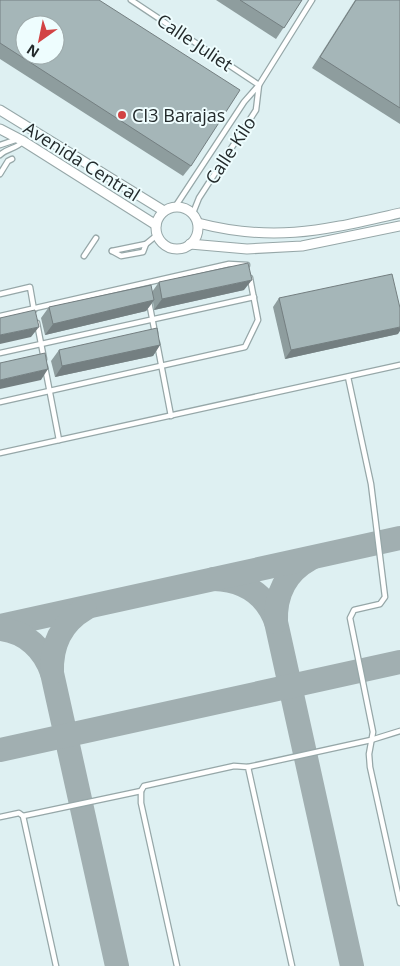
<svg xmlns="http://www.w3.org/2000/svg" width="400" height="966" viewBox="0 0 400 966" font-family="'Open Sans',sans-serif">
  <rect width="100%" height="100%" fill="#def0f2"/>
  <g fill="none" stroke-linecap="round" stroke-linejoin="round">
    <g stroke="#a1afb1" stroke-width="24">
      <path d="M214,579C243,580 266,594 276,622L352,966"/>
      <path d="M276,622C275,595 286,572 310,559"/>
      <polyline points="0,626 400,538"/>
      <path d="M0,629C26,632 44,649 52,673L117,966"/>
      <path d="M52,673C51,646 61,623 85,609"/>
      <polyline points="0,750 400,662"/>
    </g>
    <defs>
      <g id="lane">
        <polyline points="131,0 259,85 312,0"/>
        <polyline points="0,145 18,139"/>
        <path d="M0,155C7,148 17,149 23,141"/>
        <polyline points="0,174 8,161 12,159"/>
        <polyline points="175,207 244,102 259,85 256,110 199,198 193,213"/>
        <polyline points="112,251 146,244 157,235"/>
        <polyline points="112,251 121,256 143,252 146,244"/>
        <polyline points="84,256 96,238"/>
        <polyline points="0,294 30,287 34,310"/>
        <polyline points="149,302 155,333"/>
        <polyline points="0,316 229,264 247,265"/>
        <polyline points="37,323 44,359"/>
        <polyline points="157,343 171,416"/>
        <polyline points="0,353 254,297"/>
        <polyline points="45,367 59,440"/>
        <polyline points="348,377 371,484 385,597 380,604 354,610 350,618 373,732 369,754 370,767 400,903"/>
        <polyline points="0,402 245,347 258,320 250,278"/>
        <polyline points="0,453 400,365"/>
        <polyline points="248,767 371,740 400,731"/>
        <polyline points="23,816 141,791"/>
        <polyline points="0,817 19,813 23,816 56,966"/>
        <polyline points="177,966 141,803 141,791 144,786 234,766 248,767 292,966"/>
      </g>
      <g id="street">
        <polyline points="0,110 164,211"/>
        <polyline points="0,129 23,141 156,225"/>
        <circle cx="177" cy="228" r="21"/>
        <path d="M198,223C275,243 324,230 400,213"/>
        <polyline points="190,244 247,249 302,246 400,226"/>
      </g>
    </defs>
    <use href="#lane" stroke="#96a7a8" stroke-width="7"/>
    <use href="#street" stroke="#96a7a8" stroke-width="11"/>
    <use href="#lane" stroke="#fff" stroke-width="4.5"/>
    <use href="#street" stroke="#fff" stroke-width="9"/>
  </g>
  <g fill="#8e9d9e">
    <polygon points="0,0 191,166 183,176 0,59"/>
    <polygon points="216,0 302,0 276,39"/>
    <polygon points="355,0 400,0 400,124 312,68"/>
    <polygon points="159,282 244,290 154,310 153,302 146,311 45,335 41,318 49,307 152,292"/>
    <polygon points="279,298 398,334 285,359 273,307"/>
    <polygon points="160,345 153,356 55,377 51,361 59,350"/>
  </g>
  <g fill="#747f81">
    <polygon points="252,280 244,290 154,310 162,299"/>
    <polygon points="154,300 146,311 45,335 53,324"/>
    <polygon points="39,327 31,337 0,344 0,335"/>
    <polygon points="400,327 400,331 398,334 285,359 291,350"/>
    <polygon points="160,345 153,356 55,377 62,366"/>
    <polygon points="48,369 41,380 0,389 0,380"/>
  </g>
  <g fill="#a5b6b8" stroke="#747f81" fill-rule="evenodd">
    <path d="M0,0H99L240,90L191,166L0,43ZM25,25H55V55H25Z"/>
    <polygon points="240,0 302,0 284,28"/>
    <polygon points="356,0 400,0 400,108 320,57"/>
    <polygon points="248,263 252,280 162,299 159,282"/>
    <polygon points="392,274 400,308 400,327 291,350 279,298"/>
    <polygon points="151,285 154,300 53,324 49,307"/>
    <polygon points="35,310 39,327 0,335 0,318"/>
    <polygon points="157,328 160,345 62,366 59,350"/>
    <polygon points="45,353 48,369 0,380 0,363"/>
  </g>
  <circle fill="#d24344" stroke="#eefdfe" stroke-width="2" cx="122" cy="115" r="5"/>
  <g text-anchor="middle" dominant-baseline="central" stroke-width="4" stroke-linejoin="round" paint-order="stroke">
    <g font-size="18" fill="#232a2b" stroke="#eefdfe">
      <text transform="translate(195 42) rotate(34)">Calle Juliet</text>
      <text transform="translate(230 150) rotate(-57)">Calle Kilo</text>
      <text transform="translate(82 161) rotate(32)">Avenida Central</text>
    </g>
    <g font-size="18" fill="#232a2b" stroke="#eefdfe" text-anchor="start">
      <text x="132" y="115">CI3 Barajas</text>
    </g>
  </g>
  <g transform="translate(40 40) rotate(213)"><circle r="24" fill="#eefdfe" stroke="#9da9aa"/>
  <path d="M0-4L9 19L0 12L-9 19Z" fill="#d24344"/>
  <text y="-8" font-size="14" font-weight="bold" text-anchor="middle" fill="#232a2b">N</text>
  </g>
</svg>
